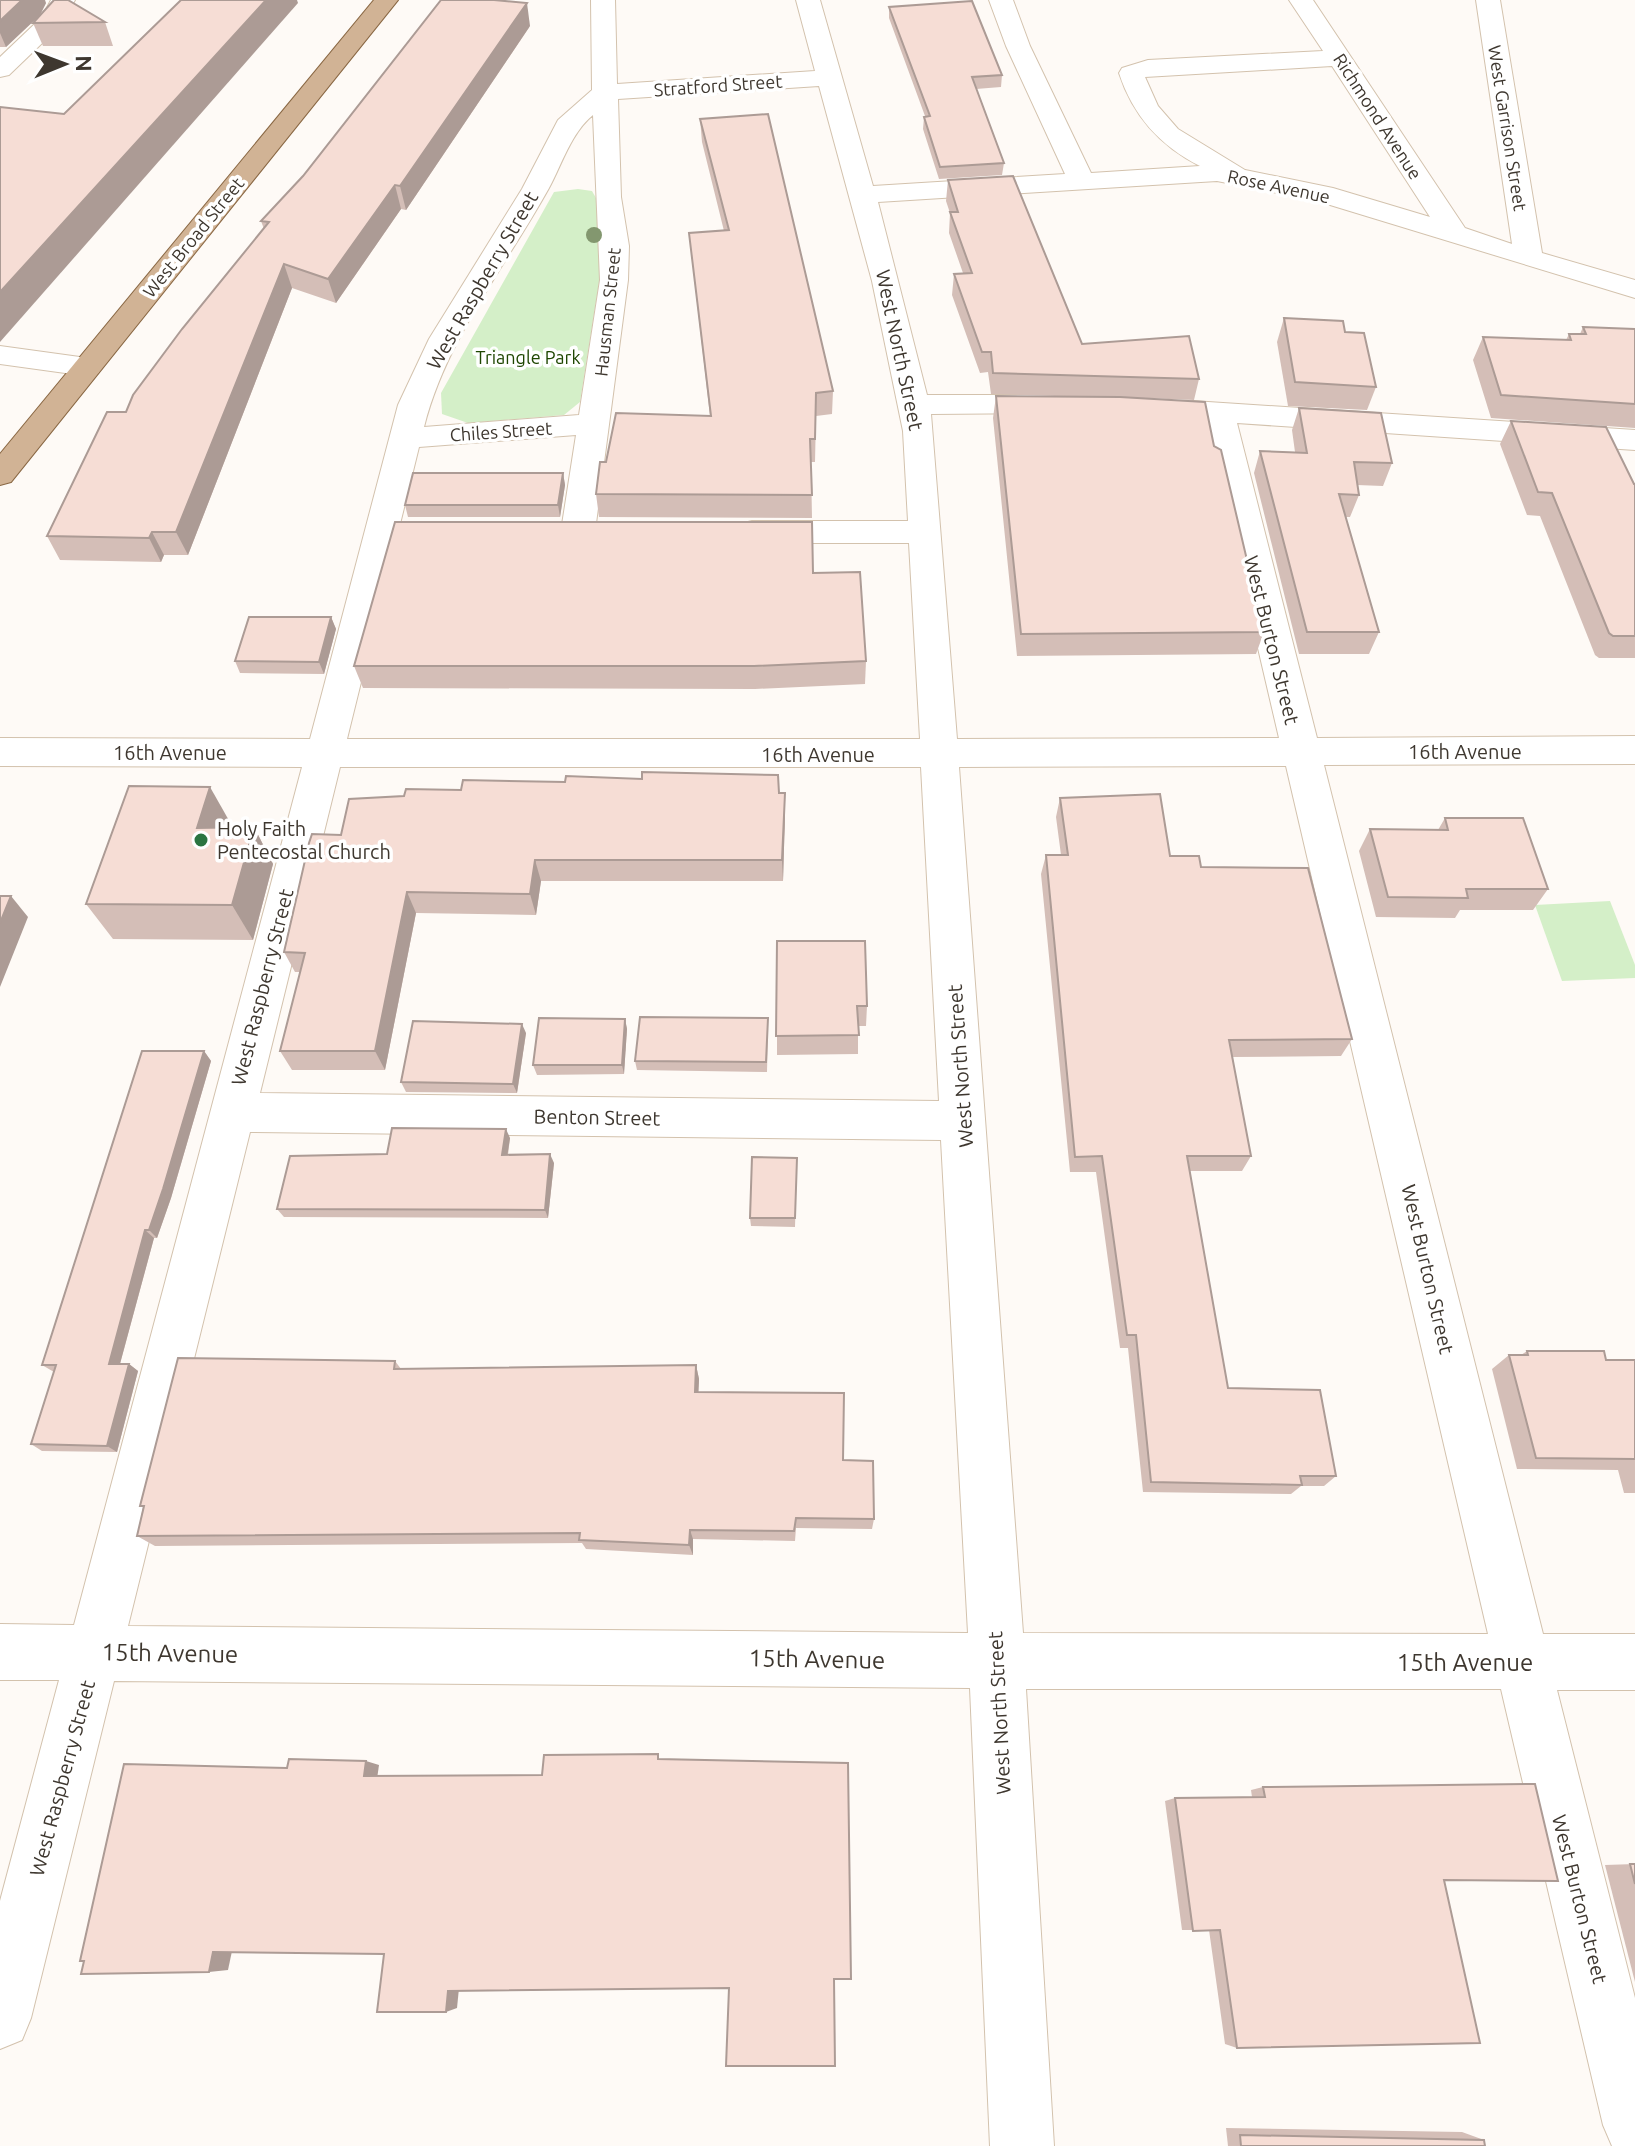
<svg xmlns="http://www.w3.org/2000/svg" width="1635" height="2146" viewBox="0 0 1635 2146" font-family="Ubuntu,sans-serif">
  <rect width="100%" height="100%" fill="#fefaf6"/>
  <g fill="#d4efc8">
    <polygon points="578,189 592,191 596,198 601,270 580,402 564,415 468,423 442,414 441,393 554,192"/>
    <polygon points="1610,901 1635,965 1635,978 1562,981 1535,905"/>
  </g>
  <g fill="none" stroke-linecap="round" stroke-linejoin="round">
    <defs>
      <g id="minor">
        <polygon points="51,0 75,0 60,26 9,75 0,77 0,57 42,17"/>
        <path d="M591,0H615L617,84L815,71L796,0H820L873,186L1065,174L1006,46L989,0H1013L1030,46L1091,173L1200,166C1160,146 1133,116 1119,73L1122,68L1148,60L1323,51L1289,0H1313L1465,228L1512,244L1476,0H1500L1542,253L1635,280V298L1317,201L1217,181L878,202L927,395H1053L1064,397L1069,404L1064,411L1053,413L931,414L957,739L1279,738L1205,421L1182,418L1177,411L1182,404L1193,401L1635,430V450L1237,423L1317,738L1635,736V764L1324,765L1543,1634H1635V1690H1557L1635,1998V2146H1612L1603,2125L1501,1689H1026L1054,2146H990L970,1688L114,1681L31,2018L22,2040L0,2049V1901L59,1680H0V1624L74,1625L302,767L0,766V738L310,739L398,405L429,339L522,189L558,120L592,90ZM1332,66L1430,217L1333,188L1245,170L1178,129L1158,106L1145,77ZM819,86L872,281L903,431L908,521H752L740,524L735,532L740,540L752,543H909L920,739H347L419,447L576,435L561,531L566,539L578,542L590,539L595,531L628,280L629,246L621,197L618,99ZM593,115L600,280L579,415L424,427C446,339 506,266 549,188C562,164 571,133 593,115ZM1286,766L1488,1634L1023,1633L959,767ZM340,767H921L939,1101L260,1093ZM250,1132L941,1140L968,1633L128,1626Z"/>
        <polygon points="0,346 87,358 98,361 102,367 98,373 87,376 0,364"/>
      </g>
      <polygon id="major" points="374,0 398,0 11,482 0,485 0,454"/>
    </defs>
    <use href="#minor" stroke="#d3c2ad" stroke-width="2"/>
    <use href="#major" stroke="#896743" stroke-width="2"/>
    <use href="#minor" fill="#fff" fill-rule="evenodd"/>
    <use href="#major" fill="#d1b395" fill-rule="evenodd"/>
  </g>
  <circle fill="#83976f" cx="594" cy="235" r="8"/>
  <g fill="#d4beb7">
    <polygon points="0,0 46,3 40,15 6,47 0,47"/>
    <polygon points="889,7 1002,75 1001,87 976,89 1004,163 1002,175 939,179 923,129 924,117 925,116 889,18"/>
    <polygon points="105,22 113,46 43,46 33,23"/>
    <polygon points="530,26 406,210 401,209 336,303 292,288 188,555 164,555 161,562 60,560 47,536 126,412 264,229 261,221"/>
    <polygon points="700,119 833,391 832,414 816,416 815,462 811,462 812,518 599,517 596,494 606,462 710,416 689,233 724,231 702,142"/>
    <polygon points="948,180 1082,344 1199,379 1194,400 1144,398 1214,446 1264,632 1256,654 1017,656 993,418 996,396 1086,397 991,394 988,372 980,373 952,295 954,274 963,273 949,233 950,213 946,201"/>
    <polygon points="1284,318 1345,332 1376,387 1367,410 1288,406 1277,342"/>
    <polygon points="1583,327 1635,329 1635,428 1491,418 1473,360 1483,337 1566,340 1569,334 1580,334"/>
    <polygon points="1299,408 1392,463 1383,486 1357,485 1359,495 1350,517 1346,517 1379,632 1369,654 1299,654 1254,473 1260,451 1295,452 1292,430"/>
    <polygon points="1511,421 1635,484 1635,658 1599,658 1595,655 1540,516 1527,515 1500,444"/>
    <polygon points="563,473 565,485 560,517 408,517 405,505"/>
    <polygon points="813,573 866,661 865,684 755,689 363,688 354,666"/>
    <polygon points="331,617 336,629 324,674 240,673 235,661"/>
    <polygon points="785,793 785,814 783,881 541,881 536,915 416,913 385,1070 292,1070 280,1051 300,972 295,972 284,952 341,835"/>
    <polygon points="1060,798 1170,856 1201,867 1352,1039 1341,1056 1232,1057 1251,1156 1242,1171 1190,1171 1228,1388 1336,1476 1324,1486 1301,1486 1291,1494 1143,1492 1128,1348 1120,1348 1096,1172 1070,1172 1041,874 1046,855 1061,855 1056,817"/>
    <polygon points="1445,818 1548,889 1533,910 1460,910 1455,918 1376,917 1359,851 1370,829 1438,830"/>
    <polygon points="231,824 230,828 254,827 273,864 253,940 113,939 86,904"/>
    <polygon points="777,941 867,1006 866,1026 858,1026 858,1054 777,1055"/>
    <polygon points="625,1019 627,1029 624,1074 537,1075 533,1065"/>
    <polygon points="768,1028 767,1072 637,1070 635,1061"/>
    <polygon points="526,1033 517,1093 406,1092 401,1082"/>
    <polygon points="204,1051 211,1061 171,1198 157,1238 154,1238 120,1364 129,1364 138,1371 117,1452 42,1451 31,1444 54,1372 42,1365"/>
    <polygon points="510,1138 508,1155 554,1163 548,1218 284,1217 277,1209 387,1154"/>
    <polygon points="797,1158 795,1227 751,1226 750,1218"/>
    <polygon points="1527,1351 1606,1360 1635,1360 1635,1493 1624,1493 1618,1470 1517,1469 1492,1369 1509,1355 1521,1355"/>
    <polygon points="395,1361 401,1369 696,1365 699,1379 698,1392 843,1460 874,1519 872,1529 796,1528 795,1541 693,1539 693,1555 586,1549 582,1543 155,1546 137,1536 143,1507 140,1506"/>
    <polygon points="1263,1787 1558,1881 1444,1881 1237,2048 1225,2044 1209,1930 1182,1930 1165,1801 1175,1798 1252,1797 1251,1790"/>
    <polygon points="1635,1864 1635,1982 1605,1865"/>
    <polygon points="1226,2128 1462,2132 1484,2140 1485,2146 1228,2146"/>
  </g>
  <g fill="#ac9b95">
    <polygon points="22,0 45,0 46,3 40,15 6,47 0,33 0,21"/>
    <polygon points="266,0 297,0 298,3 0,342 0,292"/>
    <polygon points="527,3 530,26 406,210 400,186"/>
    <polygon points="395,185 401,209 336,303 328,279"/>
    <polygon points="284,264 292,288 188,555 176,532"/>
    <polygon points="563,473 565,485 560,517 558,505"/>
    <polygon points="152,532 164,555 161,562 149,538"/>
    <polygon points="331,617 336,629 324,674 319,662"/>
    <polygon points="210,787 231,824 218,865 197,828"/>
    <polygon points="785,793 785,814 783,881 782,860"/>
    <polygon points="254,827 273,864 253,940 232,905"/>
    <polygon points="535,860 541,881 536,915 530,894"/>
    <polygon points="407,892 416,913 385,1070 375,1051"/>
    <polygon points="11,896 28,917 0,987 0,923"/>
    <polygon points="625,1019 627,1029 624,1074 622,1065"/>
    <polygon points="522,1024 526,1033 517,1093 513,1084"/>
    <polygon points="204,1051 211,1061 171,1198 157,1238 149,1230"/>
    <polygon points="506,1129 510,1138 506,1164 502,1155"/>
    <polygon points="550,1154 554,1163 548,1218 545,1210"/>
    <polygon points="145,1230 154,1238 118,1371 109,1364"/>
    <polygon points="129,1364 138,1371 117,1452 107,1446"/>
    <polygon points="696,1365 699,1379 698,1405 695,1392"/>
    <polygon points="690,1530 693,1539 693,1555 689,1545"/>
    <polygon points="366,1761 379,1765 377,1779 364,1776"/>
    <polygon points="232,1951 228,1970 209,1972 213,1952"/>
    <polygon points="459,1988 457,2008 446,2012 448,1991"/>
  </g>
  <g fill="#f6ddd5" stroke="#ac9b95" stroke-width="2">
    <polygon points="0,0 22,0 0,21"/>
    <polygon points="54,0 68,0 105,22 33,23"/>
    <polygon points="181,0 266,0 0,292 0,107 64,114"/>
    <polygon points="441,0 494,0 527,3 400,186 395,185 328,279 284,264 176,532 152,532 149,538 47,536 107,412 126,412 133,395 182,329 269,222 261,221 303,176"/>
    <polygon points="972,1 1002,75 972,77 1004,163 940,167 924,117 930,116 889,7"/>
    <polygon points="768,114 833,391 816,393 815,439 810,439 812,495 596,494 600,462 606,462 616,413 711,416 689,233 729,230 700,119"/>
    <polygon points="1013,176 1082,344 1189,336 1199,379 993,373 991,352 982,352 954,274 972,273 950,212 958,212 948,180"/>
    <polygon points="1284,318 1343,321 1345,332 1364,333 1376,387 1295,382"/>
    <polygon points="1583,327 1635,329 1635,404 1501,395 1483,337 1571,340 1569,334 1586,334"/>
    <polygon points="996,396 1120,397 1205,402 1214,446 1221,450 1264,632 1021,634"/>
    <polygon points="1299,408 1381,413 1392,463 1354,462 1359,495 1339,494 1379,632 1307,632 1260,451 1307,453"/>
    <polygon points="1511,421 1606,427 1634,484 1635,484 1635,636 1613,636 1609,633 1552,493 1538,492"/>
    <polygon points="413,473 563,473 558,505 405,505"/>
    <polygon points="395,522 812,522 813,573 860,572 866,661 754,666 354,666"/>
    <polygon points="249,617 331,617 319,662 235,661"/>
    <polygon points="642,772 778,775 779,793 785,793 782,860 535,860 530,894 407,892 375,1051 280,1051 305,953 284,952 309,843 312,834 341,835 349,799 404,796 406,789 461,790 463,780 565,782 566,776 642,779"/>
    <polygon points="129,786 210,787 197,828 254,827 232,905 86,904"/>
    <polygon points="1160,794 1170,856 1199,856 1201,867 1308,868 1352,1039 1229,1040 1251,1156 1187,1156 1228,1388 1320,1390 1336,1476 1300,1476 1302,1485 1151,1482 1136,1335 1127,1335 1102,1156 1075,1157 1046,855 1068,855 1060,798"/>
    <polygon points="1445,818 1523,818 1548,889 1466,889 1468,898 1388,897 1370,829 1448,830"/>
    <polygon points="0,896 11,896 0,923"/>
    <polygon points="777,941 865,941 867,1006 857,1006 859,1035 776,1036"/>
    <polygon points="640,1017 768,1018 766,1062 635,1061"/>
    <polygon points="539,1018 625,1019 622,1065 533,1065"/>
    <polygon points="413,1021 522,1024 513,1084 401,1082"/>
    <polygon points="142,1051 204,1051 163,1189 149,1230 145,1230 109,1364 129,1364 107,1446 31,1444 56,1365 42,1365"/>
    <polygon points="392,1128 506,1129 502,1155 550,1154 545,1210 277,1209 290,1156 387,1154"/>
    <polygon points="752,1157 797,1158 795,1218 750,1218"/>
    <polygon points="1527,1351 1604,1351 1606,1360 1635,1360 1635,1459 1536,1458 1509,1355 1528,1355"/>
    <polygon points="178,1358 395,1361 394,1369 696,1365 695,1392 844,1393 843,1460 873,1461 874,1519 796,1518 794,1531 690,1530 689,1545 579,1540 580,1533 137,1536 144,1506 140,1506"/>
    <polygon points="658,1754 658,1759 848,1763 851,1979 834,1979 835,2066 726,2066 729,1988 448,1991 446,2012 377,2012 384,1954 213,1952 209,1972 81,1974 84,1961 80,1961 124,1764 287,1768 289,1759 366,1761 364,1776 542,1775 544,1755"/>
    <polygon points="1535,1784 1558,1881 1444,1880 1480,2043 1237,2048 1220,1930 1193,1931 1175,1798 1265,1797 1263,1787"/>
    <polygon points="1630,1864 1635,1864 1635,1884"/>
    <polygon points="1240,2135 1484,2140 1485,2146 1241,2146"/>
  </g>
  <circle fill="#2b7441" stroke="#fff" stroke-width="3" cx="201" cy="840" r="8"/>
  <g text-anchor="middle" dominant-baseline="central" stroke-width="7" stroke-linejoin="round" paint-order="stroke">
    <g font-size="18" fill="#3e372f" stroke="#fff">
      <text transform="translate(718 85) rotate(-4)">Stratford Street</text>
      <text transform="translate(1378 116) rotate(57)">Richmond Avenue</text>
      <text transform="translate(1508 128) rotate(81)">West Garrison Street</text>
      <text transform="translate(1279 186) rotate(12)">Rose Avenue</text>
      <text transform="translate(193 237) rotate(-51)">West Broad Street</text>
      <text transform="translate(607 312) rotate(-84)">Hausman Street</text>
      <text transform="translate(501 431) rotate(-4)">Chiles Street</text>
    </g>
    <g font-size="18" fill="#1e4600" stroke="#fff">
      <text x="528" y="357">Triangle Park</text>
    </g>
    <g font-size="20" fill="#3e372f" stroke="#fff">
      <text transform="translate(482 280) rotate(-60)">West Raspberry Street</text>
      <text transform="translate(900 350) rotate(78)">West North Street</text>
      <text transform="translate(1272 640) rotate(76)">West Burton Street</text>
      <text x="1465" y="751">16th Avenue</text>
      <text x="170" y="752">16th Avenue</text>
      <text x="818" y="754">16th Avenue</text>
      <text transform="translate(262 987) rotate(-76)">West Raspberry Street</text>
      <text transform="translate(960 1066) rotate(-94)">West North Street</text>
      <text transform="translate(597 1117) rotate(1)">Benton Street</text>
      <text transform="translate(1428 1269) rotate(77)">West Burton Street</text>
      <text transform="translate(999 1713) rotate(-93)">West North Street</text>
      <text transform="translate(62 1778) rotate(-75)">West Raspberry Street</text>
      <text transform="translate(1580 1899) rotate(76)">West Burton Street</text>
    </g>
    <g font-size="20" fill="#3e372f" stroke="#fff" text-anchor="start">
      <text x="217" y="828">Holy Faith<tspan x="217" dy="23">Pentecostal Church</tspan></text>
    </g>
    <g font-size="24" fill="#3e372f" stroke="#fff">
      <text transform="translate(170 1653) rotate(1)">15th Avenue</text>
      <text transform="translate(817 1659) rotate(1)">15th Avenue</text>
      <text x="1465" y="1662">15th Avenue</text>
    </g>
  </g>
  <g transform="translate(64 64) rotate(89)" stroke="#ffffff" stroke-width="6" paint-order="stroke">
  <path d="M0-6L14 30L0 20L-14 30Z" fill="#3e372f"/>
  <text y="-12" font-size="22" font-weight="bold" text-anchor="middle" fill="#3e372f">N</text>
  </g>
</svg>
